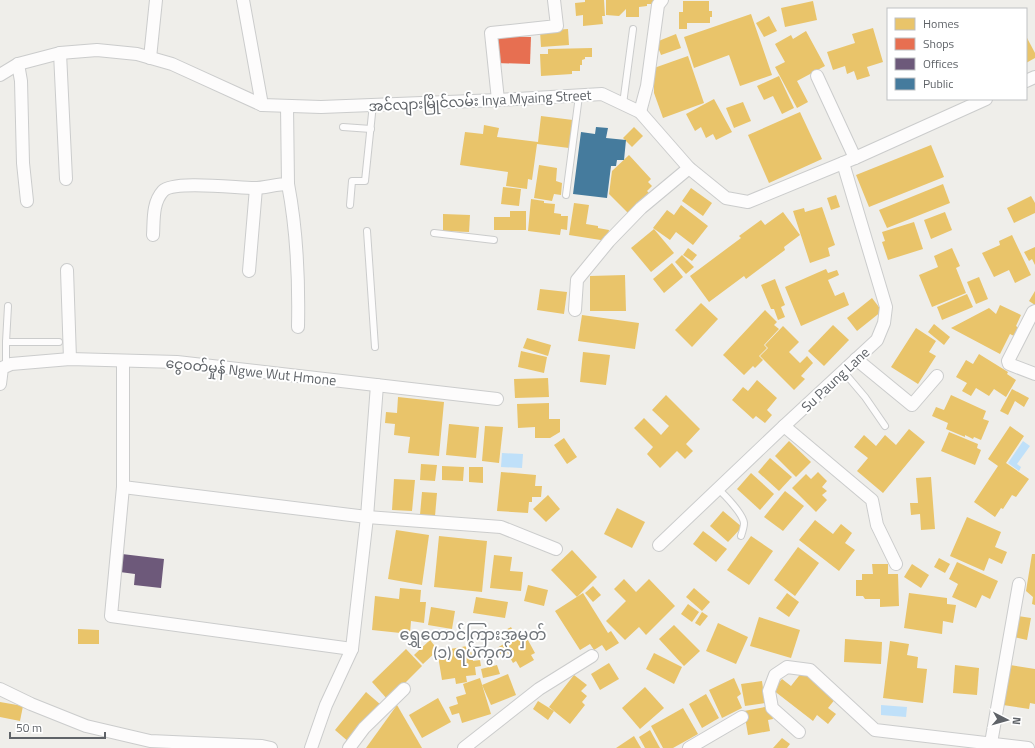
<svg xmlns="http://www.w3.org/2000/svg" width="1035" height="748" viewBox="0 0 1035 748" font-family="'Titillium Web','Noto Sans Myanmar',sans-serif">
  <rect width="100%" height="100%" fill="#efeeea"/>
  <g fill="#bfe0f9">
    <polygon points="1023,441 1030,446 1017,464 1021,467 1019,471 1008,463"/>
    <polygon points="502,453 523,454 522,468 501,467"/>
    <polygon points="881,705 907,707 906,717 881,715"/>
  </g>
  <g fill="#e9c46a">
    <polygon points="585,0 604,0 605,16 602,16 603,24 583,26 583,15 576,16 575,3 585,2"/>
    <polygon points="606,0 657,0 654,4 647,4 647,6 639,7 639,17 626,17 626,9 619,16 606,15"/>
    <polygon points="683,1 709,1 709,11 712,11 712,17 710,17 710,23 687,23 687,29 679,29 679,12 683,12"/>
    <polygon points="813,1 817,20 785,27 781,8"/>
    <polygon points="751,14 772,75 740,86 729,55 694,68 684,37"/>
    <polygon points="769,16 777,31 764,37 756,23"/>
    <polygon points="873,28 883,62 867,67 870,76 857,80 854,71 847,74 845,66 833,70 827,52 855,43 852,34"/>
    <polygon points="568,29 569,45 541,47 540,31"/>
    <polygon points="806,31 825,66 797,81 808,102 797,108 775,67 785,62 775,44 791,35 793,39"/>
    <polygon points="676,34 681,48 661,55 656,42"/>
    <polygon points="1026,36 1035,53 1035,58 1026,63"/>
    <polygon points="592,48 592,57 585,57 585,59 582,60 582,65 580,65 580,71 572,71 572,74 541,76 540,54 548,54 548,49"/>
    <polygon points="688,56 704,103 663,118 654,93 654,68"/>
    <polygon points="779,76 794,108 782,114 773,96 764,100 757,86"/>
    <polygon points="714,99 732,132 716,140 713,134 706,138 701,127 695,131 686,114"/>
    <polygon points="743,102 751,121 734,128 726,108"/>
    <polygon points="800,112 822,159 769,183 748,135"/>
    <polygon points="541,116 573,120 569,148 537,144 532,180 528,179 527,189 506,186 508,172 460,165 465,132 483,134 484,125 499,128 497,137 538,142"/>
    <polygon points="634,127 643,136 632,147 623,138"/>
    <polygon points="931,145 944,177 869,207 856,175"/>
    <polygon points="629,155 651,179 648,182 652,186 647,191 650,194 629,214 609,194 612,171"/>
    <polygon points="539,165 557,168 556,181 562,183 561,195 554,194 552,201 534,198"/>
    <polygon points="943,184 950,203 887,228 879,210"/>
    <polygon points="503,187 521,189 519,206 501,204"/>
    <polygon points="691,188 712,203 703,216 682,201"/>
    <polygon points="836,195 840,207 831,210 827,198"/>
    <polygon points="1031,196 1035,203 1035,213 1014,223 1007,208"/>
    <polygon points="531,199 544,201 544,203 555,204 554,213 561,214 561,216 568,216 567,230 561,229 560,235 528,231"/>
    <polygon points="574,203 589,205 586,224 598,226 598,228 609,230 607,241 569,235"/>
    <polygon points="681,205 708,226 693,245 676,232 670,240 653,228 667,210 674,215"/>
    <polygon points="822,207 835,245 828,248 830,256 810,263 793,211 804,208 805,212"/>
    <polygon points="510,211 526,211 526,230 494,230 494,217 510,217"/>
    <polygon points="783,212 800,235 784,247 785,250 746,279 744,276 709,302 690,276 741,238 739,236 761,220 765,225"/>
    <polygon points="945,212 952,230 931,239 924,220"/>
    <polygon points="443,214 470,215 469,232 443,231"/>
    <polygon points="914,222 923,249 888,260 882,242 885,241 882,232"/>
    <polygon points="654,229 674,253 651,272 631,248"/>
    <polygon points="1012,235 1031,275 1015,283 1009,270 994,277 982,253 1000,245 999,241"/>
    <polygon points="1035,247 1035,265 1032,259 1029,261 1024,252"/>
    <polygon points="688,248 697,255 692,261 683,255"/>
    <polygon points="952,248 960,266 956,268 966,293 932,307 919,275 938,267 934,256"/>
    <polygon points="682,255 694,267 686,274 675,262"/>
    <polygon points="672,263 683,277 664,293 653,279"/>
    <polygon points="826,269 828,273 837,270 839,275 828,280 835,296 844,292 849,305 801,326 785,287"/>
    <polygon points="625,275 626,311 590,311 590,276"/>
    <polygon points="979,277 988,299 976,304 967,282"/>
    <polygon points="775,279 785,305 781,307 785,317 778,320 774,309 771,309 761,285"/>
    <polygon points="540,289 567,292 564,314 537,310"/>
    <polygon points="1035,291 1035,305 1029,301"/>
    <polygon points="967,294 973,307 942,320 937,307"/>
    <polygon points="872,298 882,311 857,331 847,318"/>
    <polygon points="701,303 718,319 692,347 675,330"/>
    <polygon points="1000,305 1021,315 1016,326 1020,329 1016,337 1010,334 1000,354 951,328 989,308 996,314"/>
    <polygon points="765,310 777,322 774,325 779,329 764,345 767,348 759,356 763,360 755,368 753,366 744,375 723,355"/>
    <polygon points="582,315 639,323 635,349 578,341"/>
    <polygon points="934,324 950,337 944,345 928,332"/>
    <polygon points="833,325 849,340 824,366 808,351"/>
    <polygon points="783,326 799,342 789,352 800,363 807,356 813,363 801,376 805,379 794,390 760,356 768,348 765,345"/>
    <polygon points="916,328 936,341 929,352 936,356 918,384 891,367"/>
    <polygon points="527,338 551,345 548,356 523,348"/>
    <polygon points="521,351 547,357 544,373 518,367"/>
    <polygon points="583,352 610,355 606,385 580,382"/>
    <polygon points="979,354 1008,372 1007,374 1016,380 1006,397 994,389 989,396 976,388 971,396 962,391 967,383 956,377 966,360 973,364"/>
    <polygon points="548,378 549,397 515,398 514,379"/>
    <polygon points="757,380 777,398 767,410 772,415 765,423 756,416 753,419 732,400 743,387 748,391"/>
    <polygon points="1012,389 1029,398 1024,407 1015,401 1008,415 1000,411"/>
    <polygon points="666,395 700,429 686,444 693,451 685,459 677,451 660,468 647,454 653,447 634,428 644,418 661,435 669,426 652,410"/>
    <polygon points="951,395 986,411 983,419 989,421 981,440 974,437 973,439 965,435 965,437 946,429 948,423 932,416 936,407 944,410"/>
    <polygon points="398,397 444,402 439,456 408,453 410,437 394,435 395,424 385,423 386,412 397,413"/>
    <polygon points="549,403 549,419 560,419 560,432 550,438 535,438 535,427 518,428 517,404"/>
    <polygon points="449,424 479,427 476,458 446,455"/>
    <polygon points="485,426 503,427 499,463 482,461"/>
    <polygon points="1010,426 1024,436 1006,463 1029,479 1016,497 1012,495 1003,509 1001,508 995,517 974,502 998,466 988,459"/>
    <polygon points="909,429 925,442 883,493 857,471 868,458 854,447 864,435 876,446 885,435 896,445"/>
    <polygon points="949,432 978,444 977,448 981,450 975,465 941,451"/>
    <polygon points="564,438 577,457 567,464 554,445"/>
    <polygon points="789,441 811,462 796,477 775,456"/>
    <polygon points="770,458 792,477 779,491 758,472"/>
    <polygon points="421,464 437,465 435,481 420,480"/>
    <polygon points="442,466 464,467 463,481 442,480"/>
    <polygon points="469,467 483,467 483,483 469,482"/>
    <polygon points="501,472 536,475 535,486 542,486 541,497 532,497 532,502 529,502 528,513 497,511"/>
    <polygon points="818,472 827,481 822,487 827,491 822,495 827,500 816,512 792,488 806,474 811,479"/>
    <polygon points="751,473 774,494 760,510 737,489"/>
    <polygon points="931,477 935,529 921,530 920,514 911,515 910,503 918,503 916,478"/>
    <polygon points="394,479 415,480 412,511 392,510"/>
    <polygon points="785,491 804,506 783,531 764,517"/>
    <polygon points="422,492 437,493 435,516 420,515"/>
    <polygon points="548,495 560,509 546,522 533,509"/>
    <polygon points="617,508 645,522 632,548 604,534"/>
    <polygon points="723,511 742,527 728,542 710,526"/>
    <polygon points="967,517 1001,532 995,547 1007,552 1002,564 989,558 984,571 950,556"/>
    <polygon points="815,520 833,534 841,524 852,533 845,543 855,550 839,571 799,540"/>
    <polygon points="396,530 429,535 422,585 388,579"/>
    <polygon points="703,531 727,549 716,562 693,544"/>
    <polygon points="439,536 487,541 482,592 434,587"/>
    <polygon points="751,536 773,551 749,585 727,570"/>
    <polygon points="798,547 819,563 795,596 774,580"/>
    <polygon points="572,550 597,577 577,597 551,570"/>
    <polygon points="1032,554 1035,554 1035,605 1032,604 1033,597 1026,591"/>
    <polygon points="494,555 512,557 510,571 523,572 521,591 490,588"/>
    <polygon points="939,558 950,564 945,573 934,567"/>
    <polygon points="957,562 998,581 990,599 982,595 976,608 952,597 958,584 949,579"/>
    <polygon points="872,564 888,564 888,574 898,574 899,606 880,607 880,599 865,599 863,596 856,596 856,580 862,580 862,574 873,574"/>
    <polygon points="912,564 929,575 921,588 904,577"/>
    <polygon points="624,579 636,592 649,579 675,606 646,635 639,627 625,640 606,621 626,601 614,589"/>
    <polygon points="528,585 548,590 544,606 524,601"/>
    <polygon points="593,586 601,595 593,602 585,593"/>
    <polygon points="400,588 421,590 420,602 426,602 424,623 411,621 410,634 372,630 375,596 399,599"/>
    <polygon points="694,588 710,602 702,611 686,597"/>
    <polygon points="583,593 608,633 611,631 619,643 606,651 602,645 594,650 590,644 580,650 555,611"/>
    <polygon points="787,593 799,602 789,617 776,608"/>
    <polygon points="909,593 947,598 947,604 956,605 953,623 943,621 942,634 904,628"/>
    <polygon points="476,597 508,602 505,618 473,613"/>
    <polygon points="688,604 699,612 692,622 681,614"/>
    <polygon points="431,607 455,611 452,629 428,625"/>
    <polygon points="702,612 708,616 700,626 695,623"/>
    <polygon points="1018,616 1031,618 1027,640 1014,637"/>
    <polygon points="759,617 800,630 791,658 750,646"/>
    <polygon points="718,623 748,637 736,664 706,651"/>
    <polygon points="674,625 700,651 684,666 659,639"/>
    <polygon points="511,627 515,635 523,631 535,653 531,655 534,660 520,668 516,661 513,663 506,650 500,654 497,648 507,642 502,632"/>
    <polygon points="78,629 99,630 99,644 78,644"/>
    <polygon points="845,639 882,642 881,664 844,662"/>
    <polygon points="430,640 438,650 423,664 414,655"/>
    <polygon points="890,641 909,644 907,655 918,657 917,668 927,669 923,703 883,698"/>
    <polygon points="467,646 468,651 471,651 473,661 480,660 481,666 475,667 476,675 466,676 467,682 456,684 455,678 442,680 438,656 446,655 445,650"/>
    <polygon points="406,649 422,666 388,700 372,682"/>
    <polygon points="654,653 682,667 674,684 646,669"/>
    <polygon points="609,663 619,679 600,690 591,674"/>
    <polygon points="497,665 500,674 483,678 481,669"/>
    <polygon points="955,665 979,668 977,695 953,693"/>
    <polygon points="1010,665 1035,669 1035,704 1030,703 1029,709 1003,705"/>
    <polygon points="802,672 836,698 828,708 836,714 828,724 817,715 813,721 773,690 782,679 791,686"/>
    <polygon points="508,674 516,695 491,705 482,685"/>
    <polygon points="574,675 587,685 581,691 587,696 582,702 585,705 570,724 549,707"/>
    <polygon points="480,678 491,714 462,723 459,713 452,715 449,707 458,704 456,697 466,694 463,684"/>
    <polygon points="734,678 741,694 737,697 742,708 722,718 709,690"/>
    <polygon points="762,681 765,703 745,706 741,684"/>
    <polygon points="645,687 664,708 640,729 622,708"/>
    <polygon points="366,692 381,705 350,743 335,730"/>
    <polygon points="706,694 719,718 702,728 689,704"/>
    <polygon points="438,698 451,722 422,738 409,715"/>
    <polygon points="538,701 554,711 548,720 533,709"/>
    <polygon points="0,702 23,706 20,721 0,717"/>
    <polygon points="397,705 422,748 366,748"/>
    <polygon points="770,706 773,719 768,720 770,731 748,735 744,711"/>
    <polygon points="683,708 698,734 673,748 663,748 651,726"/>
    <polygon points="650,730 660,748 645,748 639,737"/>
    <polygon points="634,736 641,748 616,748"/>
    <polygon points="782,738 790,744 787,748 773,748"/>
  </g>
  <polygon fill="#e76f51" points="497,36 531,37 530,64 496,63"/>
  <polygon fill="#6d597a" points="122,554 164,559 161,588 134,585 135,574 120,572"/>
  <polygon fill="#457b9d" points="596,127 608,128 606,138 626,140 624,160 617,160 616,166 611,166 607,198 573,194 581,132 595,134"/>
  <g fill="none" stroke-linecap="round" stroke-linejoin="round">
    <defs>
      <g id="service">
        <polyline points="623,104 633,29"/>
        <polyline points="343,127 371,129"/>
        <polyline points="566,195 579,96"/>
        <polyline points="350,205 352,181 365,181 373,104"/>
        <polyline points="367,231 375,347"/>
        <polyline points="434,233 494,240"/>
        <polyline points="6,342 8,306"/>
        <polyline points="6,366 6,342 59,342"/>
        <polyline points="843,371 865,397 885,426"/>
        <path d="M718,489C725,495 743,514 744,523C744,527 742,533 741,536"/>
      </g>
      <g id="minor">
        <polyline points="243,0 262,105"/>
        <polyline points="60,53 66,179"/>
        <polyline points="150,58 156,0"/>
        <polyline points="18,64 21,81 23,163 27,201"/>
        <polyline points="0,75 18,64 60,53 97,50 137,54 172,64 262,105 321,107 498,100 602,94 640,112 689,168 726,198 748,202 855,158 986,99"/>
        <polyline points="817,76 855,158"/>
        <polyline points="1026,81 1035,77"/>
        <polyline points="498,100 491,33 557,26 554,0"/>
        <polyline points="640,112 647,86 658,5 662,0"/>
        <path d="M288,184C297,231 299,279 298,327"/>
        <path d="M153,235C154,221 152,203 163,191C174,180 237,188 254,188C265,188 276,184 288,184L287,106"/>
        <polyline points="67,270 70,359"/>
        <polyline points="249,271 256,188"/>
        <polyline points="575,310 577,280 609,241 641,208 689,168"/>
        <polyline points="1035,311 1033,312 1008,361 1009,364 1035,374"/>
        <polyline points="856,359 912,405 937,376"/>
        <polyline points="123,361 123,487 111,616 352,649"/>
        <polyline points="0,384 2,368 11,364 70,359 177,362 497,399"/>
        <polyline points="784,426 872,500 877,525 896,564"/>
        <polyline points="123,487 367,517 501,527 556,549"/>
        <polyline points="659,545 784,426 877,340 884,323 886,307 843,163"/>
        <polyline points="0,689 31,704 86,726 150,741 262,746 271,748"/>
        <polyline points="799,732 772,708 769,691 775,675 787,667 810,670 875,730 1028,748"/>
        <polyline points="991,743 1019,584"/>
        <polyline points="311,748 326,705 352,649 367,517 377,385"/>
        <polyline points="349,748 364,728 404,689"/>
        <polyline points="464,748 539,689 592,656"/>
        <polyline points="689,748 742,717"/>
      </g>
    </defs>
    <use href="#service" stroke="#cbcccc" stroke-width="8"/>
    <use href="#minor" stroke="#cbcccc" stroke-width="14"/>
    <use href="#service" stroke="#fdfcfc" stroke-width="6"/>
    <use href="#minor" stroke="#fdfcfc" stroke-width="12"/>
  </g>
  <g text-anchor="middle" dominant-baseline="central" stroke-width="4" stroke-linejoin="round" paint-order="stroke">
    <g font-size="14" fill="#5f6368" stroke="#fff">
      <text transform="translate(480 100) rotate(-3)">အင်လျားမြိုင်လမ်း Inya Myaing Street</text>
      <text transform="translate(251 371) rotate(6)">ငွေဝတ်မှုန် Ngwe Wut Hmone</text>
      <text transform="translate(835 379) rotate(-43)">Su Paung Lane</text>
    </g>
    <g font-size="16" fill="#70757a" stroke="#fff">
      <text x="473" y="634">ရွှေတောင်ကြားအမှတ်<tspan x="473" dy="18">(၁) ရပ်ကွက်</tspan></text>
    </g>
  </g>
  <rect x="887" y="8" width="140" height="92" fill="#ffffff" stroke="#bfc1c3"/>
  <rect x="895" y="18" width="20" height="12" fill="#e9c46a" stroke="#bfc1c3"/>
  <text x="923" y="28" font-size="12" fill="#5f6368">Homes</text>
  <rect x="895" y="38" width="20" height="12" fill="#e76f51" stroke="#bfc1c3"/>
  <text x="923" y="48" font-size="12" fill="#5f6368">Shops</text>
  <rect x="895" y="58" width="20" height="12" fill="#6d597a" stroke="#bfc1c3"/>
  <text x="923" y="68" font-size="12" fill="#5f6368">Offices</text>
  <rect x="895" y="78" width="20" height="12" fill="#457b9d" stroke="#bfc1c3"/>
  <text x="923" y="88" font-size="12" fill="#5f6368">Public</text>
  <g transform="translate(1007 720) rotate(96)" stroke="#ffffff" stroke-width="3" paint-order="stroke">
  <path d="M0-3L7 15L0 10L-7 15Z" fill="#5f6368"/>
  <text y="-6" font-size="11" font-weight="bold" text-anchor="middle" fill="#5f6368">N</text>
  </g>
  <path d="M10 732v6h95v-6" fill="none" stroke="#5f6368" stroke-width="2"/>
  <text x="16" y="732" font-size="12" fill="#5f6368" stroke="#ffffff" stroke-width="3" paint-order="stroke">50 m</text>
</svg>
